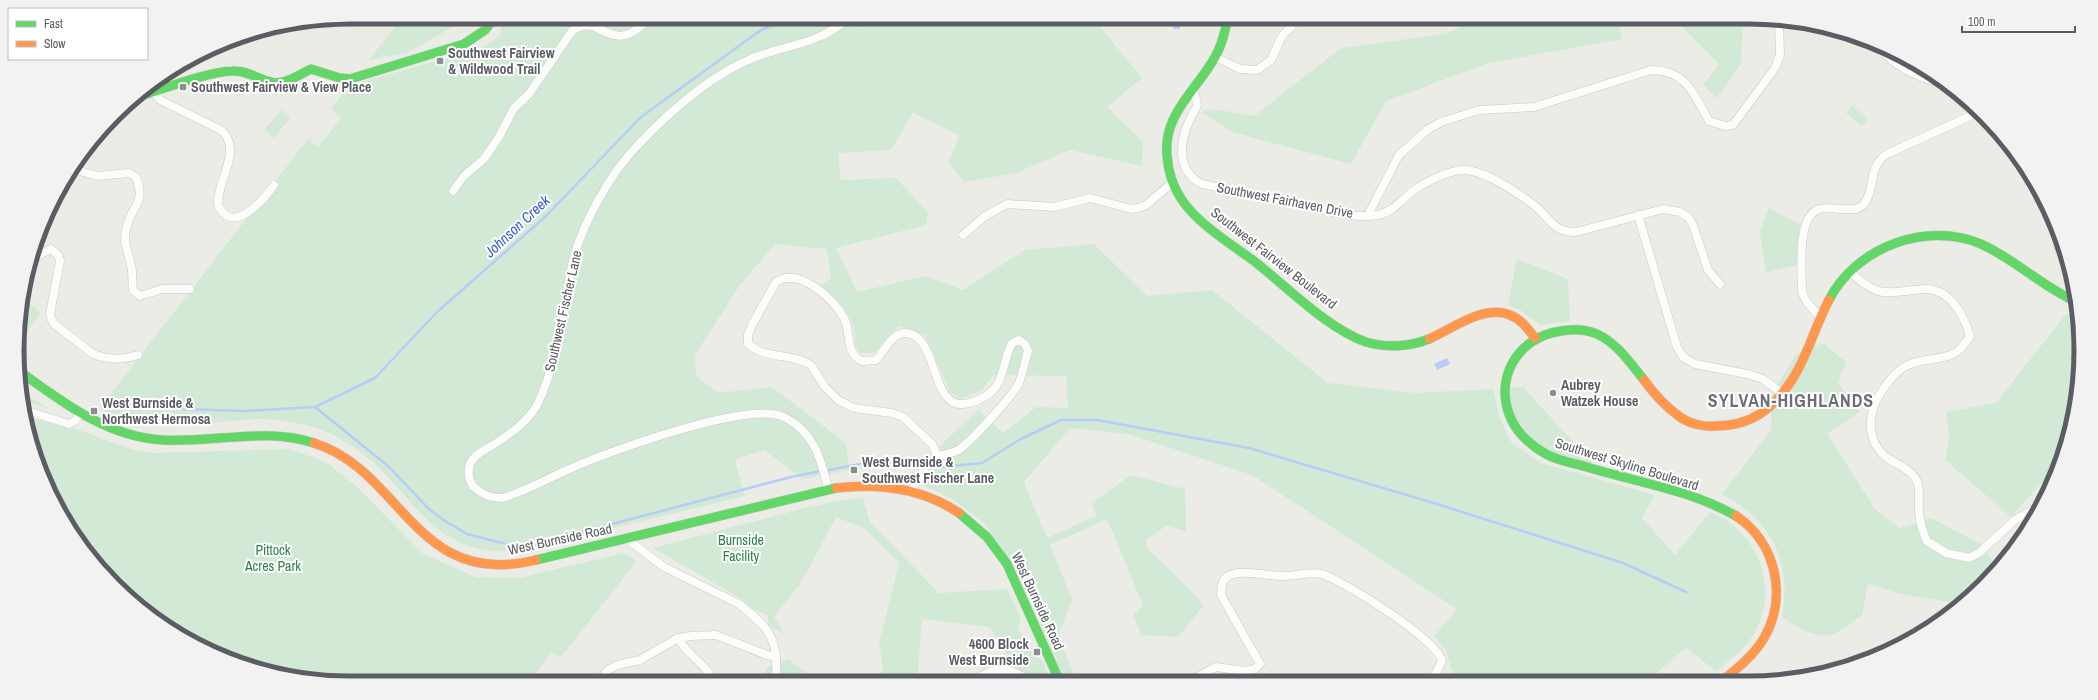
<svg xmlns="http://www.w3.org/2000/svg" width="2098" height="700" viewBox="0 0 2098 700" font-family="'Archivo Narrow',sans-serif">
  <rect width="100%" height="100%" fill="#ebece5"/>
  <g fill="#d2ead5">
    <polygon points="402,17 466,17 456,25 407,53 369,60"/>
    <path d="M502,17H1092L1142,78L1107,107L1143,142L1142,166L1070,150L1016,173L964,182L949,163L959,135L913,113L891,150L838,153L841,180L896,178L928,212L926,225L836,248L857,292L925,276L963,290L1025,250L1094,244L1147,296L1212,290L1328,383L1416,393L1493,389L1499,416L1511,442L1541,463L1655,495L1642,518L1675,555L1710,512C1756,531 1780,584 1756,630C1747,648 1731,659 1716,671L1686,648L1648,680L1500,681L1477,675L1453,673L1446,650L1434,636L1457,609L1252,475L1129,434L1070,428L1024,482L1047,538L1096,516L1092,503L1131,475L1185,489L1186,531L1166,526L1147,539V548L1197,597L1203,606L1178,637L1141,635L1133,613H1137L1143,605L1107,519L1050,545L1072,599L1058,637L1077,682H1066L1015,568L984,523L952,499L923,485L937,466L930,455L978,410L1003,433L1036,407L1068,408L1066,376L993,375L982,390L961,399L950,392L925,335L900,326L887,337L874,353H860C852,342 857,341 854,329C850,311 834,297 821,285L831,278L827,249L775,244L740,285L695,355L696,376L718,393L772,387L846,443L849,470L803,479L764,450L735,460L745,496L527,549C431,565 417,491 354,447C326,428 295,420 262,419C202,421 157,435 99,409L308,139L318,147L341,118L331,109L350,85L481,49L500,35Z"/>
    <polygon points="1483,17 1618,17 1622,39 1489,63 1386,101 1351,164 1232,132 1201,112 1213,109 1254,116 1341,48 1445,34"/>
    <polygon points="1672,17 1743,17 1741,64 1717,98 1703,85 1719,64"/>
    <polygon points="1852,105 1868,119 1862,126 1846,113"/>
    <polygon points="281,110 290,118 274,138 264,130"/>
    <polygon points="1768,208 1800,224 1799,264 1766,273 1760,234"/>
    <path d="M2056,226L2063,243L2069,265C2049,254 2052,246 2056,226Z"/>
    <polygon points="1517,259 1568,279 1570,321 1540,325 1520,310 1508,305"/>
    <polygon points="22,298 41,313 19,341 20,307"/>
    <polygon points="2078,314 2080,372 2070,436 2057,466 2011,517 1945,460 1949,437 1946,412 1996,403 2065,315"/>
    <path d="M1823,343L1846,362L1838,382L1860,412L1827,434L1875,509L1900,528L1931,518L1981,544L1996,565L1968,600L1962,604L1900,594L1868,584L1862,615C1853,621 1843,631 1833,634C1816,640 1795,626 1782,617C1792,562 1772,520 1722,494L1772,429L1770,397L1796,354Z"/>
    <path d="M1523,387L1594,465C1559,454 1529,450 1512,413C1509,406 1509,396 1507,388Z"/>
    <polygon points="21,391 47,408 23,401"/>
    <polygon points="25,417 82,431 134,450 153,453 289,449 326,462 357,487 423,554 476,577 519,578 624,553 637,561 560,658 552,652 528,683 350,683 264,672 165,627 115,586 73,535 47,476 49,474 45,472 28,436"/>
    <polygon points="863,498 870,522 939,593 1007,589 1021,618 1018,629 1032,653 1041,660 1052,682 1023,682 990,627 922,619 917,682 878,682 883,667 879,643 899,563 864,528 836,517 801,583 774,616 783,633 768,626 768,615 749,608 742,599 653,548 801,509 841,500"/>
    <polygon points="788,659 812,677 822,682 764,682 767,667"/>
  </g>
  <g fill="#b8ccf7">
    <rect x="1173" y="17" width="7" height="12"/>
    <polygon points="1447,358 1450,364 1437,370 1434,364"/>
  </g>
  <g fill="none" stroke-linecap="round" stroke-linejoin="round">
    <g stroke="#b8ccf7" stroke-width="2.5">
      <polyline points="844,23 857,25 886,17"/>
      <polyline points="315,407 388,466 430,510 445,521 467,534 510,545 536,544 791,477 821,471"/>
      <polyline points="148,408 245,411 315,407 375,378 437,312 545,217 641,117 761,30 780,23 817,18 839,22"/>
      <polyline points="931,468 982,463 1019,440 1061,420 1097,420 1249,448 1437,504 1623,563 1686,592"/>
      <polyline points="829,470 870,462 920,467"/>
    </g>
    <defs>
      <g id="street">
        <path d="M1880,46C1892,68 1926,80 1949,85"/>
        <polyline points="1215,57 1240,69 1257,70 1271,60 1282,36 1300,17"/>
        <path d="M1193,90C1195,95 1197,100 1197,105C1196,110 1192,114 1190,119C1179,142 1176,171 1202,184C1236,191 1270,198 1303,205C1327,210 1354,219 1378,215C1393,212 1401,200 1413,191C1425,182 1453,168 1468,170C1490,174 1513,190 1530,202C1549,215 1550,232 1576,232L1663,209L1680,212L1688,217L1693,225L1708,270L1720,284"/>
        <path d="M154,93L160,100L221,130C243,149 218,179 218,203C218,208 222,212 226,215C241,226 266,197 274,185"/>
        <path d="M72,169L98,176L129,173L136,177C146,204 133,203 127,226C122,242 128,250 131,265C133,273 132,282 133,290L140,296L162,289H190"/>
        <path d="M453,191L464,176L484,159L499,137L514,108L529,94L572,31C601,9 610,62 650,17"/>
        <path d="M1368,215L1399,155L1427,130L1441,122L1479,110L1534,107L1651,70C1686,70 1694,94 1709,121L1725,126L1733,125L1775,68L1780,55L1779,21"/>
        <polyline points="1638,215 1677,347 1683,357 1695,364 1747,374 1763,379 1783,394"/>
        <polyline points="963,235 985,216 1007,204 1054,207 1090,198 1131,209 1138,208 1146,205 1172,183"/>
        <path d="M35,257L51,249L58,255L60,261L50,314L53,323L93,354C109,360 122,360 138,355"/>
        <path d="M1850,272C1858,279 1868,288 1878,291C1895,295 1910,289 1927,289C1951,290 1964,316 1970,336C1956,362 1938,356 1913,363C1900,367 1889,380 1882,391C1867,411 1866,441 1886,457C1898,466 1913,469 1918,484C1920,493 1918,503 1919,512C1920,522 1923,533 1927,541L1946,553L1969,558L1979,553L2015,520L2041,505"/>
        <path d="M1821,318L1806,301L1802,292C1802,272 1796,217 1819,209C1825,207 1834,209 1840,209C1848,209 1857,211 1863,205C1877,189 1866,168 1887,154L1979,112"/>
        <polyline points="24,410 69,424 75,421 80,414"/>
        <path d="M828,489C821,458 814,432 784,417C750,400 611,451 574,467C550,477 527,491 502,498C492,498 482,495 474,487C467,479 467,467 473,459C478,453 486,449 493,445C510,434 531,420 539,401C550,376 558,346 563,319C567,301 568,283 572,265C581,226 609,175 637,146C669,112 709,76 753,58C788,44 820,45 849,17"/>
        <path d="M912,491C918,479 925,463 937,457C944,453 953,454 960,449C972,440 1013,396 1019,383C1023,373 1025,361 1028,351L1025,344L1019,340L1012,343C1004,357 1005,375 995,388C988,396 979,401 969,403C928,415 941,332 904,333C891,334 884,352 876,360L862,361C844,352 852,334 844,318C833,298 799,267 776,282L752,325L748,335V344C765,359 788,353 807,363L811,365L825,387L838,400L854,408L892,413L903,417L932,444L938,457"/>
        <path d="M627,539L664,567L739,604C773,630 778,641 776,682"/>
        <path d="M678,638C686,655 707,663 713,682"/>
        <path d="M1190,681L1216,667L1245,671L1255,669L1260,664L1221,595C1222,587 1221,580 1228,576C1241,568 1270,577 1286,576C1296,576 1312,571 1322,574C1345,582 1437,639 1442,661L1432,681"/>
        <path d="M973,682C992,666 1011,666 1030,682"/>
        <polyline points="597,683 608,670 617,665 640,660 678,638 691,636 716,635 767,655 776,657"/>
      </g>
      <g id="fast">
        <path d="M1228,17C1225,31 1222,45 1215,57C1197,90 1163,114 1167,155C1168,171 1173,187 1182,200C1198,224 1231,244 1254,261C1286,286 1328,329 1366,342C1386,348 1409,347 1429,339"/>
        <path d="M134,98C161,90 206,72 232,71C247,70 257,79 271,82C284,86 300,74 311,69L340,78L350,79L464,44L485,30L495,17"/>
        <path d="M1829,300C1856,247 1926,221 1981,244C2015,259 2042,287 2077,302"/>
        <path d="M18,370C62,402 107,437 163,440C214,443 264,427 314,443"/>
        <path d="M1644,380C1631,364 1617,343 1597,334C1586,329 1572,329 1561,331C1517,337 1492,380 1512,421C1519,435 1533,447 1546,454C1558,461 1574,463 1587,467C1636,482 1691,490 1736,516"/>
        <polyline points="959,513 987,537 1007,564 1060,682"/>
        <polyline points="536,560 836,488"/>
      </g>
      <g id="slow">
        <path d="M1429,339C1452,329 1484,304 1510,315C1521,319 1528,329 1535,338"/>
        <path d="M1644,380C1654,394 1666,407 1680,417C1690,424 1704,427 1715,426C1751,426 1772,410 1792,380C1808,355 1815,326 1829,300"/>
        <path d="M314,443C403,471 415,590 536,560"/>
        <path d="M836,488C879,483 922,488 959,513"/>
        <path d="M1723,680C1738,668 1754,655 1764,638C1788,597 1776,542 1736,516"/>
      </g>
    </defs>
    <use href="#street" stroke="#c8c9c8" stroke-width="9"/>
    <use href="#fast" stroke="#cacbcb" stroke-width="10"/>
    <use href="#slow" stroke="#cacbcb" stroke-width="10"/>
    <use href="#street" stroke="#fcfcfb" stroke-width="8"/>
    <use href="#fast" stroke="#63d668" stroke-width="9"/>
    <use href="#slow" stroke="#ff974d" stroke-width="9"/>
  </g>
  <g fill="#8d8e91" stroke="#fff" stroke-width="1.5">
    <rect x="436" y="57" width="8" height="8" rx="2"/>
    <rect x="179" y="83" width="8" height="8" rx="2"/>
    <circle cx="1553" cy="393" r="4"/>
    <rect x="90" y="407" width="8" height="8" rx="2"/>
    <rect x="850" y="466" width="8" height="8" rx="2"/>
    <rect x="1033" y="648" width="8" height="8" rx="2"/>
  </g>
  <g text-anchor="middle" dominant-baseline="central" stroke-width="4" stroke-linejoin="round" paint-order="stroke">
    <g font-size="14" font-weight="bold" fill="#5b5c64" stroke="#fff" text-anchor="start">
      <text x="448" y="53">Southwest Fairview<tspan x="448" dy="16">&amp; Wildwood Trail</tspan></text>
      <text x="191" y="87">Southwest Fairview &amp; View Place</text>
      <text x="1561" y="385">Aubrey<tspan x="1561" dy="16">Watzek House</tspan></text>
      <text x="102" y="403">West Burnside &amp;<tspan x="102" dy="16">Northwest Hermosa</tspan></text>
      <text x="862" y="462">West Burnside &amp;<tspan x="862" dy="16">Southwest Fischer Lane</tspan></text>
      <text x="1029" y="644" text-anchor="end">4600 Block<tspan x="1029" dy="16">West Burnside</tspan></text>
    </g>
    <g font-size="14" fill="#5b5c64" stroke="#fff">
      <text transform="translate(1285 200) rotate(11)">Southwest Fairhaven Drive</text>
      <text transform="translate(1274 258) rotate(38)">Southwest Fairview Boulevard</text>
      <text transform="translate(563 311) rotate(-77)">Southwest Fischer Lane</text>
      <text transform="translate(1627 464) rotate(17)">Southwest Skyline Boulevard</text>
      <text transform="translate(560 539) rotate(-12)">West Burnside Road</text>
      <text transform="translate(1038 601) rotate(65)">West Burnside Road</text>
    </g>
    <g font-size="14" fill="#2d8247" stroke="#fff">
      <text x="741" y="540">Burnside<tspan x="741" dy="16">Facility</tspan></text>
      <text x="273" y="550">Pittock<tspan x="273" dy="16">Acres Park</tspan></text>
    </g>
    <g font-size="15" font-style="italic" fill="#3c5ccc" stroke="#fff">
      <text transform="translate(517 226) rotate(-43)">Johnson Creek</text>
    </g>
    <g font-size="18" font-weight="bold" letter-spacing="1" fill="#6c6e77" stroke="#fff">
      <text x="1791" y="400">SYLVAN-HIGHLANDS</text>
    </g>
  </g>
  <path d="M0 0H2098V700H0ZM350 24H1748A326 326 0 0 1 2074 350V350A326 326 0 0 1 1748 676H350A326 326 0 0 1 24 350V350A326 326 0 0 1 350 24Z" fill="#f2f2f3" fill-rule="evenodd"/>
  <path fill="none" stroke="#5b5c64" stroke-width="5" d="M350 24H1748A326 326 0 0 1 2074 350V350A326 326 0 0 1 1748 676H350A326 326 0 0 1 24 350V350A326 326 0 0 1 350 24Z"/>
  <rect x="8" y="8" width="140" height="52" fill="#ffffff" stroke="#bdbec1"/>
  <rect x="16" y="21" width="20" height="6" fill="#63d668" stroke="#bdbec1"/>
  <text x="44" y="28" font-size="12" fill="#5b5c64">Fast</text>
  <rect x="16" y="41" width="20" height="6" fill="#ff974d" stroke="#bdbec1"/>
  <text x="44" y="48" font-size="12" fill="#5b5c64">Slow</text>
  <path d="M1962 26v6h113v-6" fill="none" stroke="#5b5c64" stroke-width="2"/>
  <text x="1968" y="26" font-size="12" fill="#5b5c64" stroke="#ffffff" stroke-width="3" paint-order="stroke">100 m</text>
</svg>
